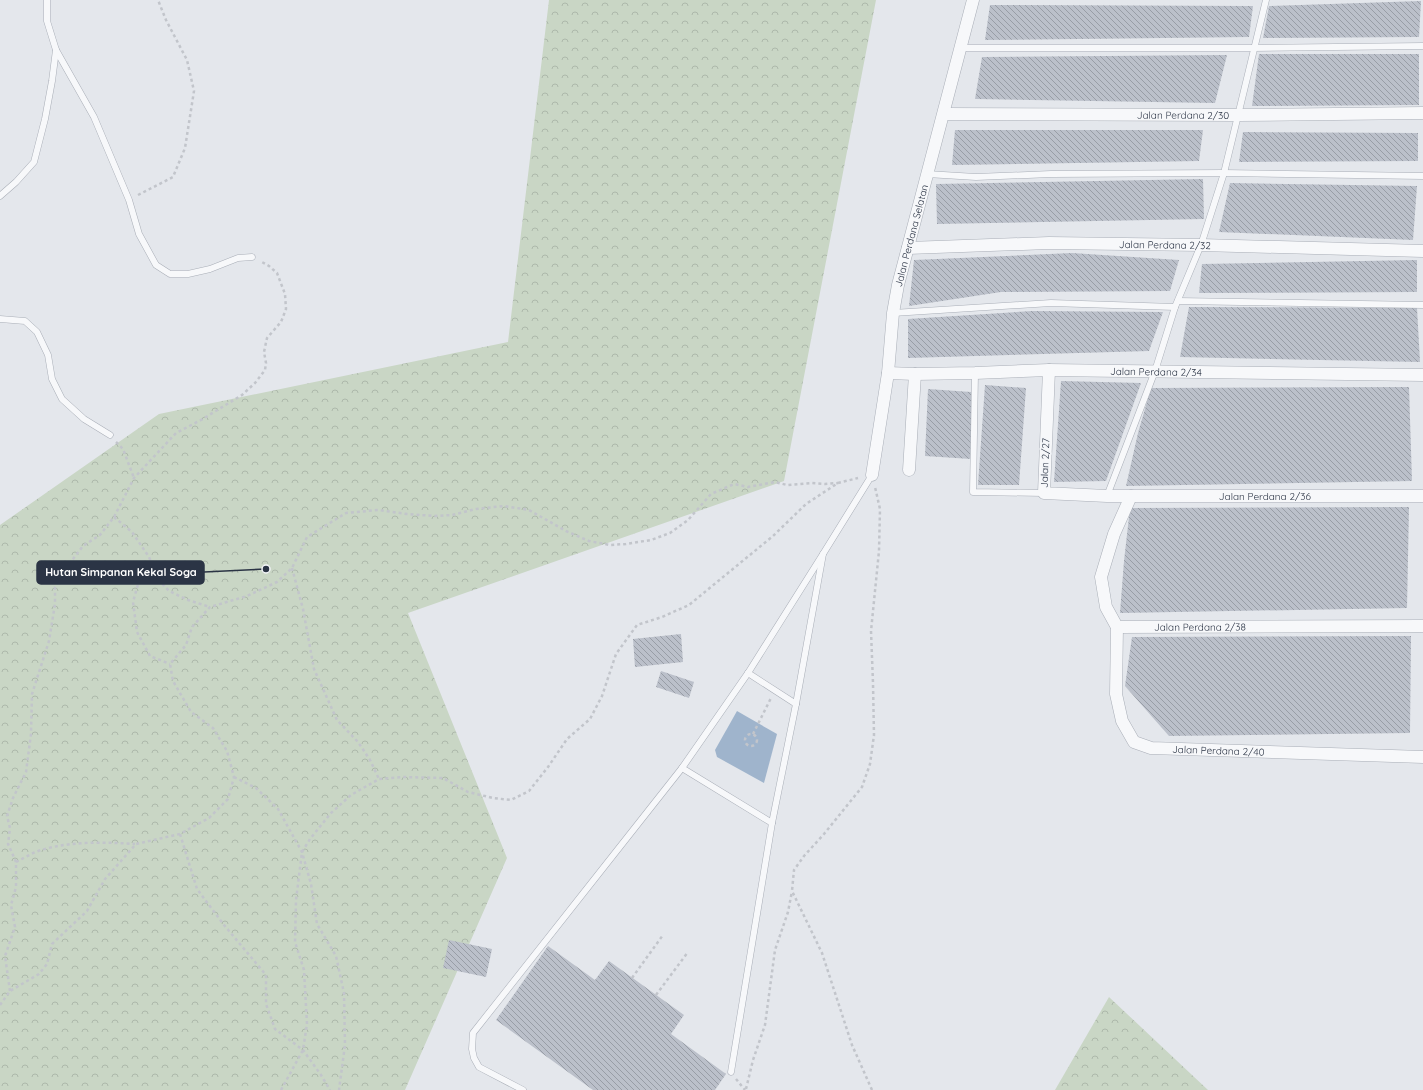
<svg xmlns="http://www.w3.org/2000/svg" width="1423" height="1090" viewBox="0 0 1423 1090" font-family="Quicksand,sans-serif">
  <defs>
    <pattern id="forest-crowns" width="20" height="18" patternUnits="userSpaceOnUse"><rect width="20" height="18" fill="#c9d6c5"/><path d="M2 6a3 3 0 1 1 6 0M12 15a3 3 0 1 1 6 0" fill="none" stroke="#adb8ab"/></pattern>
    <pattern id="building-back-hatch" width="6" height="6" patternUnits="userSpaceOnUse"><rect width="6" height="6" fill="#bbc0ca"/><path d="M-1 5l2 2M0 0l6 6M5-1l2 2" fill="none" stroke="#989da6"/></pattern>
  </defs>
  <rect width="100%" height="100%" fill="#e4e7ec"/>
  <g fill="url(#forest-crowns)">
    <polygon points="549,0 876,0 784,481 408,613 507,858 405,1090 0,1090 0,525 159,414 508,342"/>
    <polygon points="1109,997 1208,1090 1055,1090"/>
  </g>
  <polygon fill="#9fb4cc" points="737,711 777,734 764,783 717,757 715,750"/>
  <g fill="url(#building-back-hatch)">
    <polygon points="1421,1 1419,37 1263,38 1269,6"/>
    <polygon points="990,5 1253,6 1249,37 985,40"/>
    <polygon points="1259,54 1419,54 1419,105 1252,106"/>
    <polygon points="1227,55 1215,103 975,99 982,57"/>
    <polygon points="955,130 1203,130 1199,161 952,165"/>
    <polygon points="1243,132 1418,133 1418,161 1239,162"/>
    <polygon points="1203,179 1204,219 937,224 936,184"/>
    <polygon points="1230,183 1417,186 1413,240 1219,232"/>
    <polygon points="1072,253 1179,260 1170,291 1001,292 909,306 914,260"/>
    <polygon points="1417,260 1417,292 1199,293 1202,264"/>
    <polygon points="1189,307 1417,308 1420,362 1180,357"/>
    <polygon points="1032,311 1163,312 1149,351 908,358 908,319"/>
    <polygon points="1061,381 1141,383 1106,481 1054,482"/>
    <polygon points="985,385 1026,388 1019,485 978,485"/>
    <polygon points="1409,387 1412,481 1126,486 1138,433 1151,388"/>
    <polygon points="928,389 971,392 971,459 925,456"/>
    <polygon points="1409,507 1407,608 1120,613 1124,561 1130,508"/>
    <polygon points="681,634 683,662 635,667 633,639"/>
    <polygon points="1411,636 1410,733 1169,736 1125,686 1132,637"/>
    <polygon points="661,671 694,682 689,698 656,687"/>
    <polygon points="449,940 492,949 486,977 443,968"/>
    <polygon points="548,946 595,980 609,961 684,1015 671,1034 726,1074 715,1090 593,1090 496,1020"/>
  </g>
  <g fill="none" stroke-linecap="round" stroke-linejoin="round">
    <defs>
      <g id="lane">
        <polyline points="47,0 47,21 56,50 94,117 129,200 139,234 156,265 170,274 188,274 210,269 238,258 252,257"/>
        <polyline points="960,48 1253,48 1423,46"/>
        <polyline points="927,174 976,177 1051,174 1224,173 1423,176"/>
        <polyline points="0,196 16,182 34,162 45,119 52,81 56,50"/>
        <polyline points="1178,301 1423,305"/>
        <polyline points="893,313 1051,303 1175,307"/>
        <polyline points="0,319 25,321 37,332 48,355 52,379 62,399 84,419 110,435"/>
        <polyline points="975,373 973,492 1044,493"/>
        <polyline points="1107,496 1155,371 1175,307 1201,245 1224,173 1266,0"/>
        <polyline points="748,673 796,704"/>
        <polyline points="682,768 772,823"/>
        <polyline points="731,1072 772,823 796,704 823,554 872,475"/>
        <polyline points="523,1090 479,1067 474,1058 472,1049 473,1033 682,768 748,673 823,554"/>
      </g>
      <g id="street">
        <path id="s1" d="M944,114L1238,115L1423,113"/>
        <path id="s2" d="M908,248L1049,243L1201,245L1423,251"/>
        <path id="s3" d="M1049,370L1044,493L1107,496H1423"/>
        <path id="s4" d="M888,373L915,374L975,373L1049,370L1423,375"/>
        <polyline points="909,470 915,374"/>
        <path id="s5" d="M872,475L888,373L893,313L898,285L973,0"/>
        <path id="s6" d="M1131,496L1114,534L1101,577L1106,607L1117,627L1116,694L1122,721L1134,742L1151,748L1423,757"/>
        <path id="s7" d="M1117,627L1423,626"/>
      </g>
    </defs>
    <use href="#lane" stroke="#a9aeb7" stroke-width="7"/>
    <use href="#street" stroke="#a9aeb7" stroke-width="13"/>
    <g stroke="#c2c5cb" stroke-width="2.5" stroke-dasharray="3 3" stroke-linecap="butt">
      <polyline points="138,195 173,177 185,148 194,91 187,60 166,20 158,0"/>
      <polyline points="116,442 123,449 134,478"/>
      <polyline points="114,517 132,532 149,557 157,578 169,591 188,600 210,607"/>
      <polyline points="153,567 139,581 133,602 137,632 150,656 170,664"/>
      <polyline points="292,568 303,609 314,669 337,720 358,742 370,760 379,779"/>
      <circle cx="751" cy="740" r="6"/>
      <polyline points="753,734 771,698"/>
      <polyline points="234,777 256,788 278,809 302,852 311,884 317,924 336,956 344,993 345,1045 339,1090"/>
      <polyline points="180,834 197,889 224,925 266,975 266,1004 275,1029 303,1050 321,1075 330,1090"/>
      <path d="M16,862C24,858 32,853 41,850C72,841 103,842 135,844"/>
      <polyline points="632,978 663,935"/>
      <polyline points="10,991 5,956 15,927 11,905 16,887 16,862 8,844 10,828 7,816 13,798 26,772 31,734 32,694 49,641 55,604 55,587 60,576 83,546 100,535 114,517 134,478 176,433 201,420 242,395 255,383 265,370 266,363 264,352 267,338 281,322 286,309 285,294 277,273 269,266 260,261"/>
      <polyline points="656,995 688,952"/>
      <polyline points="0,1005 10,991 39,974 47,964 52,944 87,911 105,879 136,844 180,834 209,818 228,799 234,777 227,751 213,728 191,712 173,681 170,664 186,645 192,627 210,607 247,596 277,582 292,568 307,537 346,513 378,510 407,514 434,516 452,515 476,509 504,506 529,510 566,531 589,541 610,545 626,544 651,540 670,533 688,520 711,494 734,484 748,487 775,482 787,485 812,483 825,484 838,483"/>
      <polyline points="736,1079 745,1090"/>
      <polyline points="746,1089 753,1060 765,1025 775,950 788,912 792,891"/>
      <polyline points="281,1090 303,1050 307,1024 304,970 295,942 296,900 302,852 310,839 331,813 351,795 379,779 403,777 443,778 468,792 493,798 511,800 529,791 548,767 567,739 590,719 602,696 616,654 637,625 662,617 689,605 773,536 806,504 838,483 858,478"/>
      <polyline points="872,1090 852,1045 822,953 792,891 794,870 804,856 824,834 862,787 870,764 874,735 873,683 871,631 879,551 880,509 875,487"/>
    </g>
    <use href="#lane" stroke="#f7f8fa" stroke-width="6"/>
    <use href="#street" stroke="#f7f8fa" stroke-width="12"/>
  </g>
  <g text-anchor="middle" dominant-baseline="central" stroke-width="3" stroke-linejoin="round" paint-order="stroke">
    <g font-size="10" fill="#2b3445" stroke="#f4f6f9">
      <text stroke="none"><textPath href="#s1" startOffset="239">Jalan Perdana 2/30</textPath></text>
      <text stroke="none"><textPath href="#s5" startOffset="243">Jalan Perdana Selatan</textPath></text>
      <text stroke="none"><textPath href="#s2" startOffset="257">Jalan Perdana 2/32</textPath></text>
      <text stroke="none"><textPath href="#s4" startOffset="268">Jalan Perdana 2/34</textPath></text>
      <text transform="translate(1045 463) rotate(-88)">Jalan 2/27</text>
      <text stroke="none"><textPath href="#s3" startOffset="344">Jalan Perdana 2/36</textPath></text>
      <text stroke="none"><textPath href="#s7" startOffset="83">Jalan Perdana 2/38</textPath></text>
      <text stroke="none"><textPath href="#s6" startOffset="344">Jalan Perdana 2/40</textPath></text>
    </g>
  </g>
  <path fill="none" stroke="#2b3445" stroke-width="1.5" d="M266 569L204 572"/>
  <circle fill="#2b3445" stroke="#f4f6f9" stroke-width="1.5" cx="266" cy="569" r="4"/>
  <rect fill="#2b3445" stroke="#2b3445" stroke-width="1.5" x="37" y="561" width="167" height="23" rx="4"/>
  <g font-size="11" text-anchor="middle" font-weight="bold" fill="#fff">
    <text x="121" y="576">Hutan Simpanan Kekal Soga</text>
  </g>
</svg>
